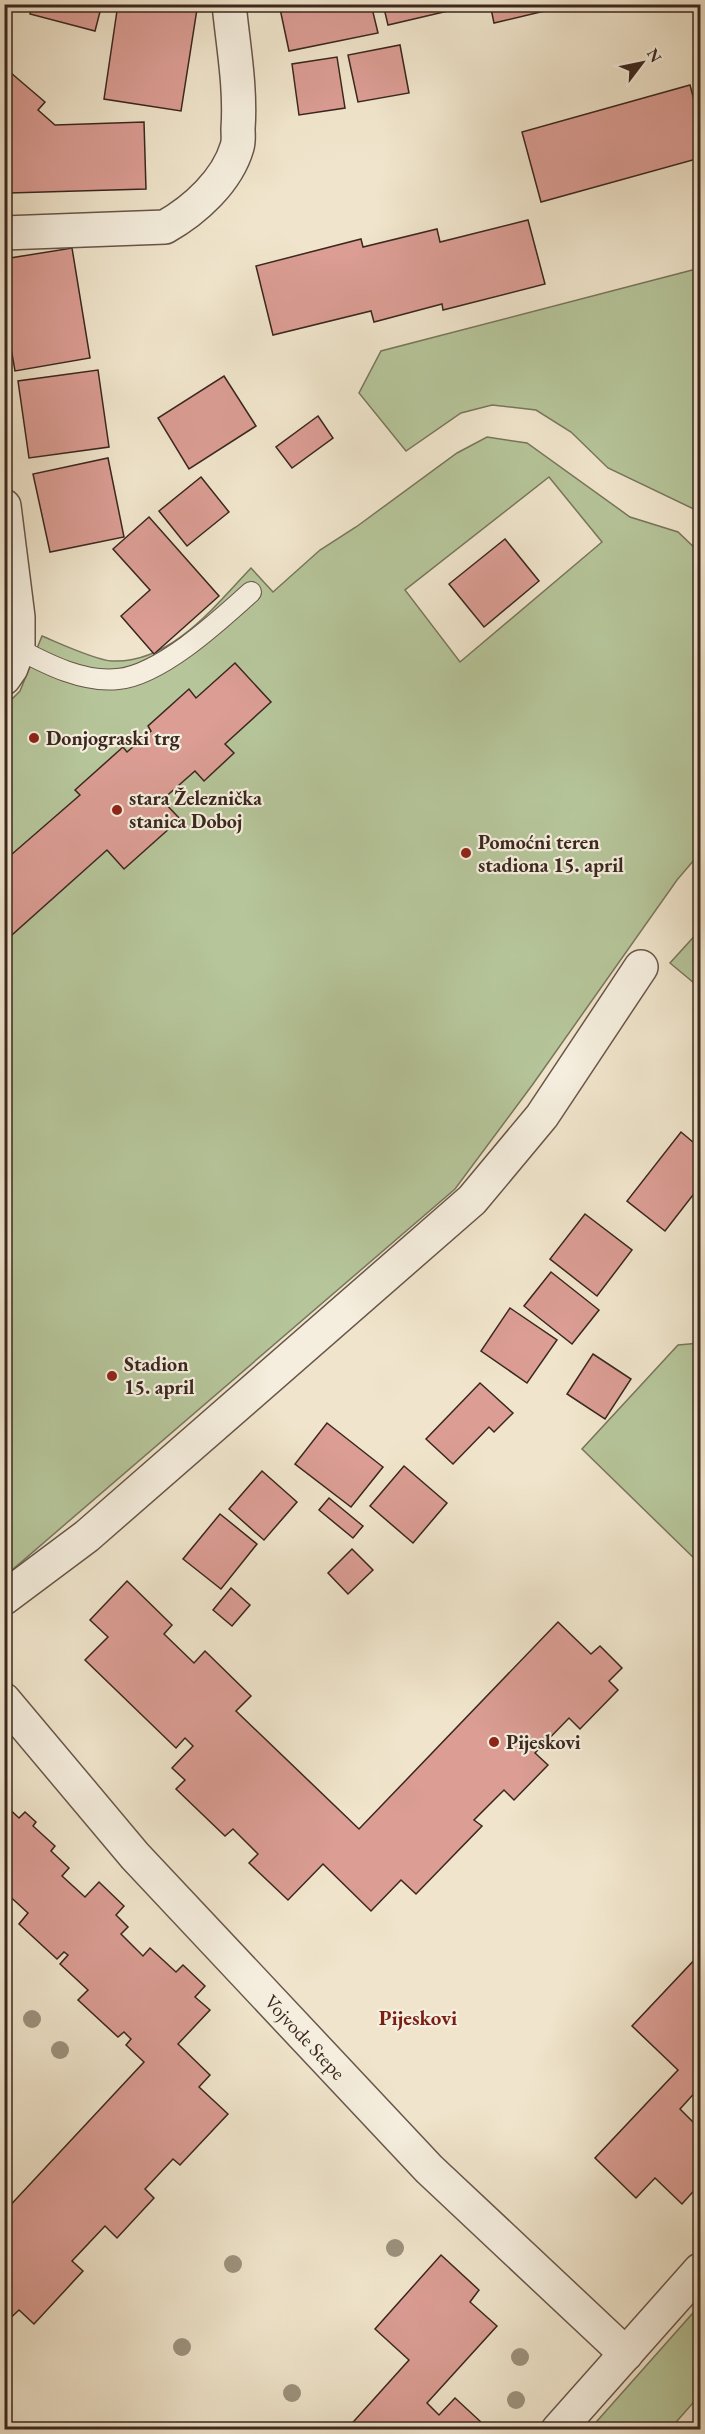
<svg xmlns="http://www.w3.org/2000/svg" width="705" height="2434" viewBox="0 0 705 2434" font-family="'EB Garamond',serif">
  <rect width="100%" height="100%" fill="#f0e5cc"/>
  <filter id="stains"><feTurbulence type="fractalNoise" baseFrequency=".00333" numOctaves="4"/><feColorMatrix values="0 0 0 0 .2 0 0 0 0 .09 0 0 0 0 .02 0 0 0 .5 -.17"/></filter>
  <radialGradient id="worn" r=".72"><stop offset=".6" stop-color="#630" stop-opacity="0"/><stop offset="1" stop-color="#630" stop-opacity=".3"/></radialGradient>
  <g fill="#b6c59a" stroke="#78765c" stroke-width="1.5" fill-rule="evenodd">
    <polygon points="700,268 700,512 608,468 571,432 536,410 492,405 461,413 406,451 359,393 381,351"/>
    <path d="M487,437L527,443L630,517L678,532L700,553V853L677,880L533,1084L455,1189L5,1576L4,707L20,691L42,636C59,643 95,660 112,661C170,664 215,606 251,568L273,592L320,550L356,527L457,453ZM549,477L602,542L460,662L405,590Z"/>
    <polygon points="700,930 700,988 670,963"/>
    <polygon points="700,1343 700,1564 582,1449 678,1345"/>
    <polygon points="700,2305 700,2395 670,2429 590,2429"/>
  </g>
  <g fill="#db9d94" stroke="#3a271f" stroke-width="1.5">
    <polygon points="32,4 102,4 95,31 30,14"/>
    <polygon points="118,4 166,4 197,9 181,111 104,99"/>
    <polygon points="279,4 371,4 378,33 289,51"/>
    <polygon points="383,4 460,4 461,8 388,25"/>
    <polygon points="490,4 574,4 494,23"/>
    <polygon points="400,45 409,93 358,102 348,55"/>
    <polygon points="337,57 345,108 299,115 292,64"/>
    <polygon points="4,67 45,102 38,110 55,125 144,122 146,189 9,193 4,189"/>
    <polygon points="690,85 700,123 700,158 541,202 522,132"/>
    <polygon points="528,220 545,284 443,310 442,304 374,322 371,311 273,335 256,266 361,239 363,247 437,229 440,242"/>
    <polygon points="72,248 90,358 15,371 4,308 4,259"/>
    <polygon points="98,370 109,447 29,458 18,381"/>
    <polygon points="224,376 256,426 189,469 158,418"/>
    <polygon points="318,416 333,438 292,468 276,447"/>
    <polygon points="108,458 124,537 50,552 33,474"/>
    <polygon points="201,477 229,512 187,546 159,511"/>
    <polygon points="149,517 219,596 154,654 121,616 150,590 113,549"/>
    <polygon points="505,539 539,581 484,627 449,584"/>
    <polygon points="235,663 271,702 225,744 234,753 204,781 195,771 162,800 180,819 124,869 107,850 4,942 4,861 80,795 75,790 123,747 127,752 151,731 148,726 189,689 196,698"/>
    <polygon points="681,1132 700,1148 700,1186 665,1231 627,1201"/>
    <polygon points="585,1214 632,1250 597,1296 550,1259"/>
    <polygon points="551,1272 599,1310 572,1344 524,1306"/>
    <polygon points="510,1308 557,1340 527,1383 481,1351"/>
    <polygon points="593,1354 631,1379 605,1419 567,1394"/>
    <polygon points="480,1383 513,1413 494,1432 489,1427 453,1464 426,1439"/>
    <polygon points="327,1423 383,1467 351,1507 295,1464"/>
    <polygon points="404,1466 447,1503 413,1543 370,1506"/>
    <polygon points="262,1471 297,1502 264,1540 229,1509"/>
    <polygon points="329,1498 363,1526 353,1538 319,1510"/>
    <polygon points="220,1514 257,1544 221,1589 183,1559"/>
    <polygon points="352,1549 373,1570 348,1594 328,1573"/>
    <polygon points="127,1581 172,1625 164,1634 194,1663 205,1651 251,1696 236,1711 359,1829 558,1622 591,1654 600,1646 622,1668 609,1681 618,1690 580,1729 569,1718 535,1753 548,1765 514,1800 504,1790 474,1820 482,1826 416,1894 401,1880 371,1911 323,1864 288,1900 249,1863 258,1854 233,1829 225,1836 176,1789 185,1780 172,1768 193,1746 185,1738 176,1748 85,1660 108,1637 90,1620"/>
    <polygon points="231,1588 250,1605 232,1626 213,1610"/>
    <polygon points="4,1804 19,1818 25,1812 36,1822 33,1826 55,1846 51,1851 69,1868 62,1876 85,1897 99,1882 124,1906 116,1915 128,1927 121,1934 143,1956 150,1948 176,1972 183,1965 205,1986 195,1997 210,2010 178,2044 210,2075 199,2087 228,2114 180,2165 173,2159 145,2189 154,2198 117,2238 105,2226 72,2261 83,2271 34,2324 19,2310 4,2324 4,2212 144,2062 126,2045 131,2039 124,2032 118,2037 78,2000 88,1990 60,1964 68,1955 64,1952 57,1959 19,1924 28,1913 4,1891"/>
    <polygon points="700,1954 700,2087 680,2109 700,2129 700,2184 682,2204 655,2178 636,2198 595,2158 678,2070 632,2026"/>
    <polygon points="441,2255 479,2290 470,2302 497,2326 427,2403 439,2415 455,2398 482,2423 476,2430 346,2430 409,2360 375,2329"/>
  </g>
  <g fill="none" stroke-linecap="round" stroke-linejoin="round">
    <defs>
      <path id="service" d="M18,649C47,664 83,683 118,679C161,675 220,620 251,592"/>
      <g id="minor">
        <path d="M4,233L165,227C195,210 227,181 237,147C239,141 238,134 238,129C241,87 233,45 229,4"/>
        <polyline points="4,506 18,617 18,649 11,668 4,678"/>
        <polyline points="4,1598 87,1536 472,1200 542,1116 641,967"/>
        <polyline points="4,1700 135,1856 429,2169 626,2354"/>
        <polyline points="558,2430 700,2270"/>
      </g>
    </defs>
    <use href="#service" stroke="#68564a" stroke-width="22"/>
    <use href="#minor" stroke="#68564a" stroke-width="36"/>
    <use href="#service" stroke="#f5eede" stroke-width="20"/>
    <use href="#minor" stroke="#f5eede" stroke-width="33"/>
  </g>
  <g fill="#9d927e">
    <circle cx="32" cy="2019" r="9"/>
    <circle cx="60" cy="2050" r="9"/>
    <circle cx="395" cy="2248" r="9"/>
    <circle cx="233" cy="2264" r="9"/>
    <circle cx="182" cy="2347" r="9"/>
    <circle cx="520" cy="2357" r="9"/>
    <circle cx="292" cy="2393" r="9"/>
    <circle cx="516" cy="2400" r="9"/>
  </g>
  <g fill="#8f2418" stroke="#f5eede" stroke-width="2">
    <circle cx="34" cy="738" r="6"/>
    <circle cx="117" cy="810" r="6"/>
    <circle cx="466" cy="853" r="6"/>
    <circle cx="112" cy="1376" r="6"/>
    <circle cx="494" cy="1742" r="6"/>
  </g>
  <g text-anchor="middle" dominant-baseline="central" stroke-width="4.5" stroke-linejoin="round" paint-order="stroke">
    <g font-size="20" font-weight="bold" fill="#3a271f" stroke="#f5eede" text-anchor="start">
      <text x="46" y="738">Donjograski trg</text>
      <text x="129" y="798">stara Železnička<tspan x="129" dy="23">stanica Doboj</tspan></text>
      <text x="478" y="842">Pomoćni teren<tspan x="478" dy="23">stadiona 15. april</tspan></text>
      <text x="124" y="1364">Stadion<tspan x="124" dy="23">15. april</tspan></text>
      <text x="506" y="1742">Pijeskovi</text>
    </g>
    <g font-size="20" fill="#3a271f" stroke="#f5eede">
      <text transform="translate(305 2037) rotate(47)">Vojvode Stepe</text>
    </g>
    <g font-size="21" font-weight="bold" fill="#7a1f14" stroke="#f5eede">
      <text x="418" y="2017">Pijeskovi</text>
    </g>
  </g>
  <rect width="705" height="2434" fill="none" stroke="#f0e5cc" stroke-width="24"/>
  <rect x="6" y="6" width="693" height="2422" fill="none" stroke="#3a271f" stroke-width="3"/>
  <rect x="12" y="12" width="681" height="2410" fill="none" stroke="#3a271f" stroke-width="1.5"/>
  <g transform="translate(642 63) rotate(58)" stroke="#f5eede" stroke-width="4.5" paint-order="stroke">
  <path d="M0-4.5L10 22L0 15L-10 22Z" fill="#3a271f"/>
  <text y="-9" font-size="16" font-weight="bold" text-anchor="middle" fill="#3a271f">N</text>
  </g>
  <rect width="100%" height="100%" filter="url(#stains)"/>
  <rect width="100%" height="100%" fill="url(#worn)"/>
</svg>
